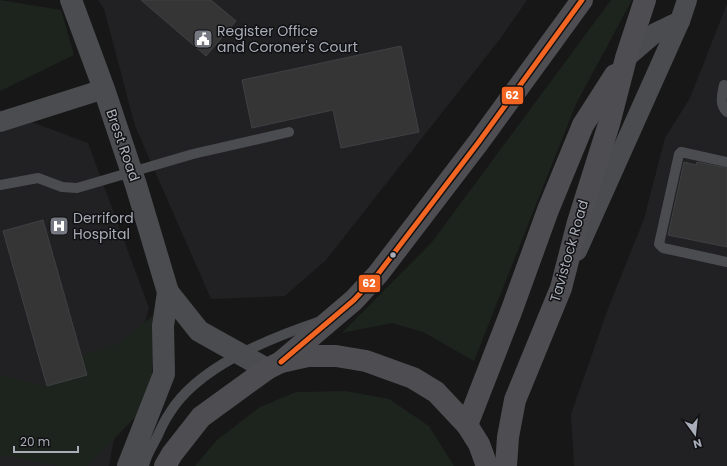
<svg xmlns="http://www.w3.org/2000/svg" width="727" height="466" viewBox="0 0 727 466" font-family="Poppins,sans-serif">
  <rect width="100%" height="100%" fill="#171717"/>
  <g fill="#212123">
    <polygon points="98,0 527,0 500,39 326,260 285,296 211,299 135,126 104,9"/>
    <polygon points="727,4 727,466 574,466 571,414 609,306 644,219 665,138 690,98"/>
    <polygon points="0,110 88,143 149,308 113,444 109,466 0,466"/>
  </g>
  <g fill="#1d241e">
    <polygon points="0,0 61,10 74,55 0,91"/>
    <polygon points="611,0 632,0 576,104 474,361 423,332 392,323 342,333 432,242"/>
    <polygon points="155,314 152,375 140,412 88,466 58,466 9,456 0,457 0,375 47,386 87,375 81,355 118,344"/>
    <polygon points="346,391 389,399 429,426 454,466 195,466 217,440 260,407 296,392"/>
  </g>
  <g fill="#353536" stroke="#3f4043">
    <polygon points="141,0 211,0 236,21 206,56"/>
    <polygon points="401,46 419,132 341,148 333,110 252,128 242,80"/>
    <polygon points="684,162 696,165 697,162 727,168 727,247 668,235"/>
    <polygon points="43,220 87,375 47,386 3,231"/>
  </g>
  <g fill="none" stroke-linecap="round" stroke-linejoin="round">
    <g stroke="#4b4c50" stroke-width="10">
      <path d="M724,85C722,95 719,105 727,112"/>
      <polyline points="727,162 681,152 679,154 659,244 663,248 727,262"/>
      <polyline points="0,185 38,178 62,187 77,188 193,154 289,132"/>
      <path d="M144,466C146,455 153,445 158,435C161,428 165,420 169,414C197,367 268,339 318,322"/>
    </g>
    <g stroke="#4b4c50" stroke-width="20">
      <polyline points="626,58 655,33 680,21"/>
      <polyline points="0,122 104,89"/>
      <polyline points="577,251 680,21 687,0"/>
    </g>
    <g stroke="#4b4c50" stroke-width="22">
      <polyline points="71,0 104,89 136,185 168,292 199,331 267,369"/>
      <polyline points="128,466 164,374 163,326 168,292"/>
    </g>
    <g stroke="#4e4e52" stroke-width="22">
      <polyline points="281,362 354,300 378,274 478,143 582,0"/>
      <polyline points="467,425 511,312 548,210 583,125 615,75"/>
      <polyline points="165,466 172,454 201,417 267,369 281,362 308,356 336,356 366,361 413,378 436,392 467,425 479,444 487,466"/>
      <polyline points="506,466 508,437 515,400 561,288 578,222 609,124 626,58 645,0"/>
    </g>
    <defs>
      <polyline id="bus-1" points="281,362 354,300 378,274 478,143 582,0"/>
    </defs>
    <use href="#bus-1" stroke="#111113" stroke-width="8"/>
    <use href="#bus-1" stroke="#f26522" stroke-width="5"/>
  </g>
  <defs>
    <symbol id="civic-square" viewBox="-11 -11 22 22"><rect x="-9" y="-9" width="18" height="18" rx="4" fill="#757880" stroke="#111113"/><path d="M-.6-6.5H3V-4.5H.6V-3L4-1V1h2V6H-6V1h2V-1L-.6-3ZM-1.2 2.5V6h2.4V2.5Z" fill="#fff"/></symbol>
    <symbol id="hospital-square" viewBox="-11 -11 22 22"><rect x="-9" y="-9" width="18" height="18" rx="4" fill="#757880" stroke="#111113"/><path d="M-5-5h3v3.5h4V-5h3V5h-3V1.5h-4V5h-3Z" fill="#fff"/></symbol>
  </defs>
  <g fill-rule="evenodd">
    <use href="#civic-square" x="192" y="28" width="22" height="22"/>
    <use href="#hospital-square" x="48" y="215" width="22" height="22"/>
  </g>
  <circle fill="#a8adb8" stroke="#111113" stroke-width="1.5" cx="393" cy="255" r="3.5"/>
  <g text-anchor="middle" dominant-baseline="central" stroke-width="3" stroke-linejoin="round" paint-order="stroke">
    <g font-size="14" fill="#a8adb8" stroke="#111113" text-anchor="start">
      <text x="217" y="31">Register Office<tspan x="217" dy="16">and Coroner's Court</tspan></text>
      <text x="73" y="218">Derriford<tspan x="73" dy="16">Hospital</tspan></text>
    </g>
    <g font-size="14" fill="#a8adb8" stroke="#111113">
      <text transform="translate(123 145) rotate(71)">Brest Road</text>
      <text transform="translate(569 251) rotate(-74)">Tavistock Road</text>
    </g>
  </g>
  <g stroke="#111113" stroke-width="1.5">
    <rect x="501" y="86" width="23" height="19" rx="4" fill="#f26522"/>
    <rect x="358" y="274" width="23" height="19" rx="4" fill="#f26522"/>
  </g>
  <g font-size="11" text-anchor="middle" font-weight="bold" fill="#fff">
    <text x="512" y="99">62</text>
    <text x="369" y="287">62</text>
  </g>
  <g transform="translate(695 434) rotate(165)" stroke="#111113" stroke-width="3" paint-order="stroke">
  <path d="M0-3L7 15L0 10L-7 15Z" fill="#a8adb8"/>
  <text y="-6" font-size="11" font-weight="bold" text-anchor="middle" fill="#a8adb8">N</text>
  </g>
  <path d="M14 446v6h64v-6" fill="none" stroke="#a8adb8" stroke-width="2"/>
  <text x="20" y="446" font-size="12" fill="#a8adb8" stroke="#111113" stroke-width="3" paint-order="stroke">20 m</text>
</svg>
